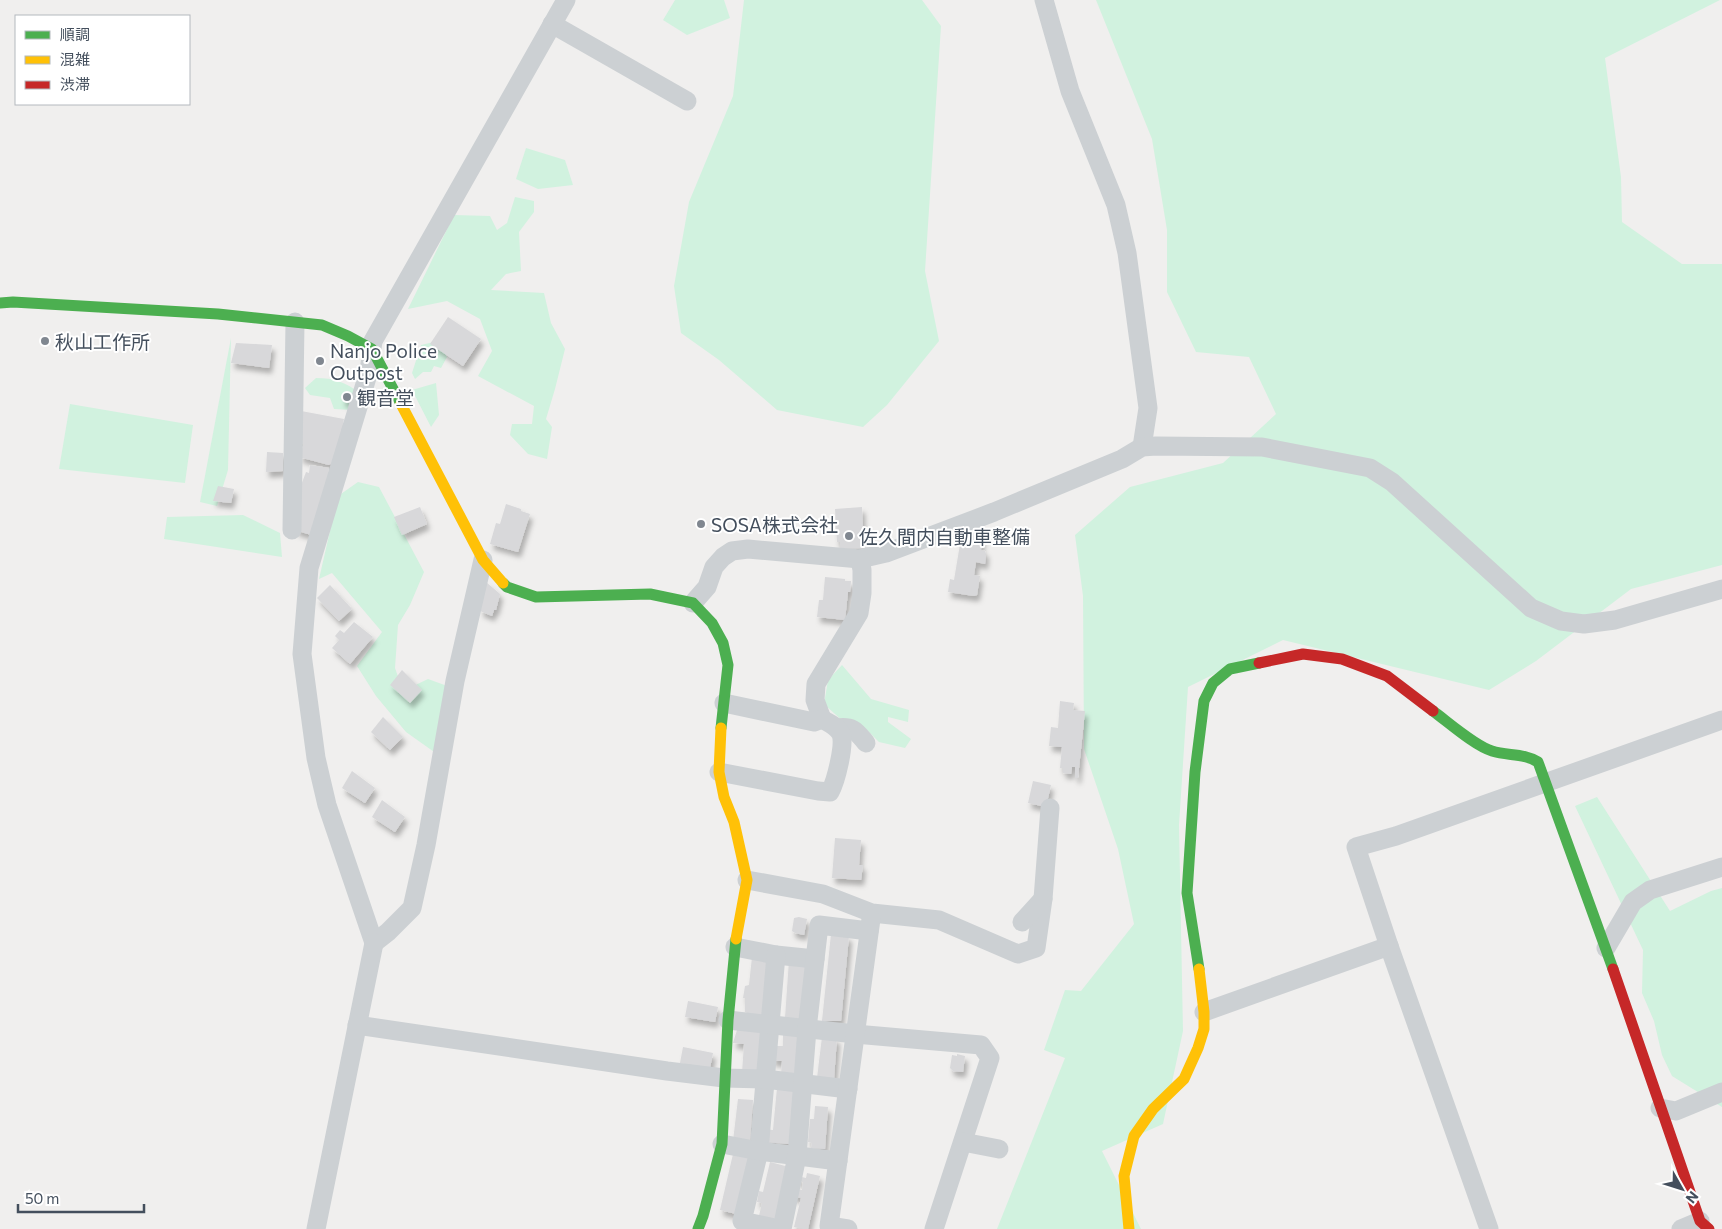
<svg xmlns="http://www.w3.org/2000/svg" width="1722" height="1229" viewBox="0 0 1722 1229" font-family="Commissioner,'Noto Sans JP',sans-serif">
  <defs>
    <filter id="shadow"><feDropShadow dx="3" dy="5.5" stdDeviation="2.5" flood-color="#0004"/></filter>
  </defs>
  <rect width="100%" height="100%" fill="#f0efee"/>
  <g fill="#d1f2df">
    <polygon points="675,0 724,0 730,18 687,35 663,20"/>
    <polygon points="744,0 922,0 941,26 925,271 939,341 887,405 863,427 777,410 719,360 681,333 674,286 689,202 733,96"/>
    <polygon points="1096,0 1720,0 1605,58 1621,177 1622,222 1682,264 1722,264 1722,565 1631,589 1536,661 1489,690 1283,640 1188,687 1179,825 1183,1031 1163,1124 1102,1151 1141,1229 997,1229 1065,1058 1044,1050 1065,990 1081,991 1134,924 1118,849 1084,749 1083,596 1075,535 1130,487 1223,463 1276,414 1249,357 1196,352 1167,292 1167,230 1152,139"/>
    <polygon points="526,148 565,160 573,185 538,189 516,179"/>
    <polygon points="515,197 534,201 534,212 519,232 521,271 506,274 491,290 544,293 551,323 565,349 555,389 546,419 552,427 547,459 528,454 510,435 512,424 532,424 534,406 478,376 492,351 480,319 447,301 408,309 454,215 490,216 497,230 507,223"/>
    <polygon points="231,338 228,470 217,506 200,502"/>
    <polygon points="438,341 447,357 441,368 434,366 431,372 423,372 415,379 412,373 421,345"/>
    <path d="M316,378C334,378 345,382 360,393L353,410L334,409L330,398L310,395L305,388Z"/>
    <polygon points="436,383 439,415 431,427 412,390"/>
    <polygon points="70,404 193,425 185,483 59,469"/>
    <polygon points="358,482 379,487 424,572 410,605 398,625 395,668 403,691 428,679 450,687 437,754 406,732 376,696 357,666 382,632 332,573 319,579 338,496"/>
    <polygon points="243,515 280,533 282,557 164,539 167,517"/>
    <polygon points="842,665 871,699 909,710 908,722 888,717 888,722 911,739 905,748 879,742 865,728 846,724 824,704 828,680"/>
    <polygon points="1597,797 1670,911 1711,891 1722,888 1722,1107 1672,1076 1662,1055 1654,1021 1642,993 1643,950 1575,806"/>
  </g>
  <g fill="#d8d8da" filter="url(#shadow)">
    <polygon points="448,317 481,339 463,366 430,344"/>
    <polygon points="236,343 272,345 269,368 231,363"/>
    <polygon points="347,391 353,394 350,403 342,401 344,392 346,392"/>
    <polygon points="301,411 344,419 341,431 346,432 337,466 330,464 329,465 299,457 304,444 299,444"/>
    <polygon points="267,452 283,453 283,471 266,472"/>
    <polygon points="310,465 329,468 328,472 333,473 311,535 295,530 297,496 306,472 309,473"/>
    <polygon points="218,486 234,489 231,503 213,501"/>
    <polygon points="506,504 521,509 521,511 530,514 518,552 490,544 496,523 500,524"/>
    <polygon points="420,507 427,524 402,535 394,517"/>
    <polygon points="862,507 863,531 868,531 869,548 840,549 840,542 837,542 835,509"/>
    <polygon points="983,529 981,550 985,551 986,554 985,564 976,562 974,575 980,576 977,595 974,596 948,592 950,579 954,580 962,532"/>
    <polygon points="825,577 845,579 845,581 851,581 850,592 848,592 845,620 817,617 819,600 823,600"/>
    <polygon points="486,582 500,594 496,610 494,610 492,616 480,611"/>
    <polygon points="330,585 352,609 339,621 317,598"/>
    <polygon points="354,622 373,637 350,664 332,648 339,640 335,636 340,630 344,633"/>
    <polygon points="402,670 422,690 410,703 390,685"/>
    <polygon points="1060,701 1074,703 1073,710 1085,711 1078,778 1075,778 1075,767 1072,767 1071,774 1063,773 1063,768 1060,768 1062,747 1049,746 1051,727 1058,728"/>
    <polygon points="383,717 403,737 390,750 371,732"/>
    <polygon points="352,771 375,788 365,803 342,788"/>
    <polygon points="1033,781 1051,785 1046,807 1028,803"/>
    <polygon points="382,800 405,817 395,832 372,817"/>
    <polygon points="835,838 861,840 859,865 863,865 861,880 832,878"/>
    <polygon points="799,917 807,919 804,935 795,933 792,931 794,918"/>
    <polygon points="831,934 849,936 841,1021 822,1021"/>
    <polygon points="752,957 770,958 767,1016 747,1015 747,1012 745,1012 745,998 743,998 745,986 749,985"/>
    <polygon points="789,960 809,962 803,1020 785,1018"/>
    <polygon points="688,1001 718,1007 715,1022 685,1017"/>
    <polygon points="737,1030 765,1030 761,1074 742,1073 744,1044 733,1043"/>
    <polygon points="783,1033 803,1034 799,1077 781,1075 782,1061 772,1061 773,1046 783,1046"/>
    <polygon points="822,1037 837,1038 834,1079 817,1078"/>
    <polygon points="683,1047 713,1053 710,1068 680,1063"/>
    <polygon points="957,1054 965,1056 963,1072 953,1071 950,1068 952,1055 957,1056"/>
    <polygon points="777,1088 794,1089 789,1144 763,1142 764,1129 773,1130"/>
    <polygon points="738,1099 753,1100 750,1142 733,1141"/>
    <polygon points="815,1106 828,1107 825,1149 811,1148 812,1143 808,1142 810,1119 814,1119"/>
    <polygon points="733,1154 749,1158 736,1214 720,1210"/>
    <polygon points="770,1162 789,1167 777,1224 758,1220 762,1203 757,1202 759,1191 763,1192"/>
    <polygon points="807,1173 820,1176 808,1229 803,1229 794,1227 801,1198 791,1196 793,1188 802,1190 803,1182 796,1181 797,1176 806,1178"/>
  </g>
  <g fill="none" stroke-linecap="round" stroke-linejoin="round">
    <g stroke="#ccd0d3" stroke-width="19">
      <polyline points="1044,0 1070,91 1116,205 1127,253 1148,408 1142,447"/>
      <polyline points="552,24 687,101"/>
      <polyline points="292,530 295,322"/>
      <polyline points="483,560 455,681 426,845 412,908 388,932 374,943 327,805 316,758 302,654 309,568 369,371 373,341 566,0"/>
      <polyline points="693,603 707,587 714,567 723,557 732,551 748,549 860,559 886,553 994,512 1122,459 1142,447 1156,446 1262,447 1370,468 1392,482 1531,608 1561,621 1584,624 1615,620 1722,589"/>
      <polyline points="822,719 815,700 816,684 859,613 862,593 862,570 860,559"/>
      <path d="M837,728C854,726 856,731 866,743"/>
      <path d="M719,772L818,791L830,792C836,781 845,745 841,734C837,726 829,723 822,719L814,722L724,703"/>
      <polyline points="747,880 823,894 872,913 939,920 1018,954 1036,948 1043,899 1050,808"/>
      <polyline points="1022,922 1043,899"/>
      <polyline points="735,947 776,955 815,959"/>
      <polyline points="1606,948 1633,902 1650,890 1722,867"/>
      <polyline points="776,955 759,1151 742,1221 779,1229"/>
      <polyline points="1204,1012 1389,946"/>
      <polyline points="728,1020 855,1034 981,1045 990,1058 934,1229"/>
      <polyline points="357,1025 667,1071 724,1078 765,1079 848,1089"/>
      <polyline points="1660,1108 1676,1111 1722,1092"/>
      <polyline points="963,1142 999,1149"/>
      <polyline points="722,1144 759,1151 838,1161"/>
      <polyline points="316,1229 374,943"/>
      <polyline points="782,1229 797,1156 807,1029 819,925 869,931"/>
      <polyline points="848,1229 829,1226 871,919"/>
      <polyline points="1489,1229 1389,946 1356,847 1396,836 1722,720"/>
      <polyline points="1681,1229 1700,1221"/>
    </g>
    <g stroke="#4caf50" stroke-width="11">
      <polyline points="0,303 13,302 218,314 322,325 348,336 372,349 401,404"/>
      <polyline points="503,583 507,587 536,597 650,594 693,603 712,623 723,643 728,665 721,728"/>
      <path d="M1433,711C1448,722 1475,746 1492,751C1508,756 1524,753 1538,762L1613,969"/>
      <polyline points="1199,969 1187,893 1195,772 1204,701 1213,683 1230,669 1259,663"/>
      <polyline points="698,1229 703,1216 722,1144 728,1020 736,939"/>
    </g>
    <g stroke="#ffc107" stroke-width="11">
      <polyline points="401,404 483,560 503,583"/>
      <polyline points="721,728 719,772 724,797 734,822 747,880 736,939"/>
      <polyline points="1129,1229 1124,1176 1134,1136 1153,1109 1184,1079 1198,1048 1204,1029 1204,1012 1199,969"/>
    </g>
    <g stroke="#c62828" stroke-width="11">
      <polyline points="1259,663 1303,654 1342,659 1387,676 1433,711"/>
      <polyline points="1613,969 1700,1221 1709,1229"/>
    </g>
  </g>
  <g fill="#808790" stroke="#fff" stroke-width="2">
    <circle cx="45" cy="341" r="5"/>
    <circle cx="320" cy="361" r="5"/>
    <circle cx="347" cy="397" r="5"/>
    <circle cx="701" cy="524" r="5"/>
    <circle cx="849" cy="536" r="5"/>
  </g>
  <g text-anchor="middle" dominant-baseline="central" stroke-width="4" stroke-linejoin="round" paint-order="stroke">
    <g font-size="19" fill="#444f5d" stroke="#fff" text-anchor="start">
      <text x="55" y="341">秋山工作所</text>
      <text x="330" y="350">Nanjo Police<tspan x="330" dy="22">Outpost</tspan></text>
      <text x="357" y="397">観音堂</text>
      <text x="711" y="524">SOSA株式会社</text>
      <text x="859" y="536">佐久間内自動車整備</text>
    </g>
  </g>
  <rect x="15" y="15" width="175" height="90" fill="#ffffff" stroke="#b4b9be"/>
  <rect x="25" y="31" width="25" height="8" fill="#4caf50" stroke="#b4b9be"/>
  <text x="60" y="40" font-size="15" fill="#444f5d">順調</text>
  <rect x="25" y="56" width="25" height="8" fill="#ffc107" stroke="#b4b9be"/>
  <text x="60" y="65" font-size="15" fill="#444f5d">混雑</text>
  <rect x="25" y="81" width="25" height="8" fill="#c62828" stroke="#b4b9be"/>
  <text x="60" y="90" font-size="15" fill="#444f5d">渋滞</text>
  <g transform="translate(1682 1189) rotate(129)" stroke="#ffffff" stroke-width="4" paint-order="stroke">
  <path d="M0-4L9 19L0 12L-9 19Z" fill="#444f5d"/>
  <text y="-8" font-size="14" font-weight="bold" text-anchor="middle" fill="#444f5d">N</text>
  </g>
  <path d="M18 1204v8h126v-8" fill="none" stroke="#444f5d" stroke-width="2.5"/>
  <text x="25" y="1204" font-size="15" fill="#444f5d" stroke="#ffffff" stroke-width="4" paint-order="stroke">50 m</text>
</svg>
